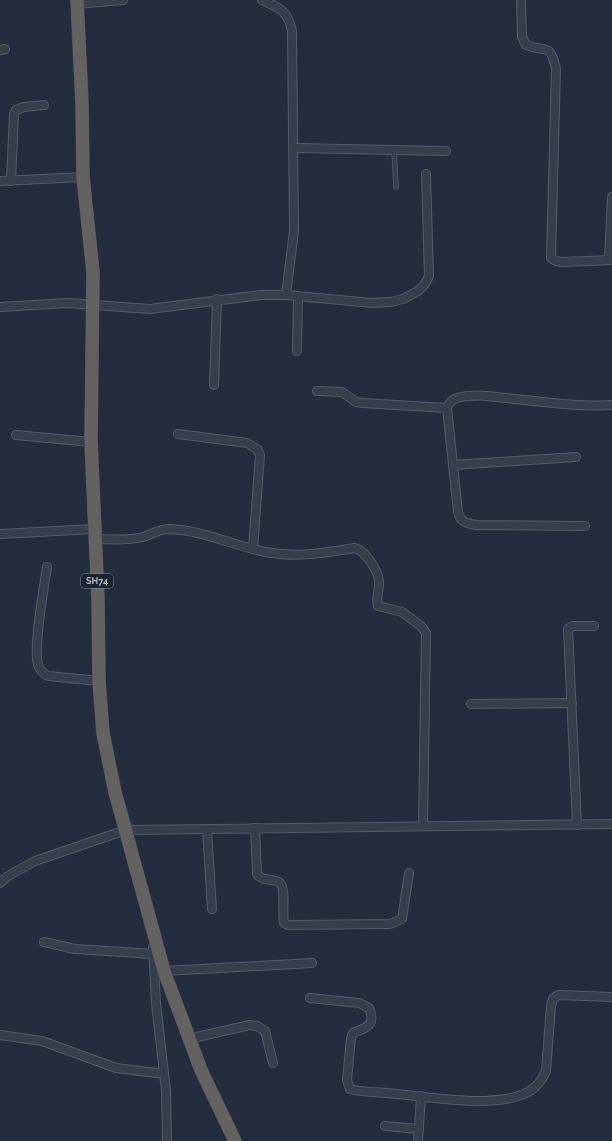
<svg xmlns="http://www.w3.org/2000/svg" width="612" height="1141" viewBox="0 0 612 1141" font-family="Raleway,sans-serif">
  <rect width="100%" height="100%" fill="#222c3c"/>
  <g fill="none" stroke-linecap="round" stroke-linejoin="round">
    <defs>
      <polyline id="service" points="394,150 396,187"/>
      <g id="minor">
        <path d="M262,0C280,8 288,11 292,31L294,231L286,295"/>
        <path d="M521,0L522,37L526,45C545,53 550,41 556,69L551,258L556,261L562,262L612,260"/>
        <polyline points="77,4 123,0"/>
        <polyline points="0,50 5,49"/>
        <polyline points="294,148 446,151"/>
        <polyline points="0,181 83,177"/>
        <polyline points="11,181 14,114 16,110 24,107 44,105"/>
        <polyline points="609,260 612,197"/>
        <polyline points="0,307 68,303 150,309 261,295 286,295 372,303 391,302 403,299 418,291 425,284 429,276 426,174"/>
        <polyline points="297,351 298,296"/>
        <polyline points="214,385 217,299"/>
        <polyline points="317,391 342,392 356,402 363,403 447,408"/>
        <polyline points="178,434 247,443 257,449 260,455 259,468 253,549"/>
        <polyline points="16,435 91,442"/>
        <polyline points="453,465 576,457"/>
        <path d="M585,526L476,525C465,523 461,522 458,512L447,408C449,403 451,400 457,398C475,393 497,397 515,399C547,402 579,407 612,405"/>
        <polyline points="0,534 94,529"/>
        <path d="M95,539C110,539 128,541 143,537C152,534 160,529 169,529C204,530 233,546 266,552C296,558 325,553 354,548C365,550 378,570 379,581C380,590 375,598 378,606L402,612L421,626L426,633L423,826"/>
        <path d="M47,567C44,588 33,646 38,665C40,670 43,673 48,676L99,681"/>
        <polyline points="471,704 572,703"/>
        <polyline points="577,825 568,629 573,626 594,626"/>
        <path d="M255,828L257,874C264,883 273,877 280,883C286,888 282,914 284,923L288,925L390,924L402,919L409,873"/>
        <polyline points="207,829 212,909"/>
        <polyline points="0,883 8,876 35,861 126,830 612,824"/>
        <polyline points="44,942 75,949 153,954"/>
        <polyline points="153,947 156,1003 166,1091 167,1141"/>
        <polyline points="164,971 312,963"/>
        <path d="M310,998L359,1003L369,1008C377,1026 365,1028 353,1033L351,1038L347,1080L350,1089C364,1093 381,1092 396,1094C431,1097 491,1108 524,1094C535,1090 541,1082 546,1071L551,1006L553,999L558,995L612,997"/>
        <polyline points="0,1035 42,1041 116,1068 164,1074"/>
        <polyline points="188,1039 250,1025 257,1026 265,1031 273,1063"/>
        <polyline points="385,1126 419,1129"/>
        <polyline points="418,1141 421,1096"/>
      </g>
      <polyline id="trunk" points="77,0 82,103 83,177 93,272 91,442 98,598 99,681 103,733 115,792 164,971 201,1070 235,1141"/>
    </defs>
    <use href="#service" stroke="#545c6a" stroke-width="5.5"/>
    <use href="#minor" stroke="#545c6a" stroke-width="10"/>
    <use href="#trunk" stroke="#414957" stroke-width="14"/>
    <use href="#service" stroke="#363e4c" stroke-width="4"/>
    <use href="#minor" stroke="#363e4c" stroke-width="8"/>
    <use href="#trunk" stroke="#646260" stroke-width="13"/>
  </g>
  <g text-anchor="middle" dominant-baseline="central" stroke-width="4" stroke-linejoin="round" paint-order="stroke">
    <rect fill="#1b2331" stroke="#858c9b" stroke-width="1" x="81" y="574" width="32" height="14" rx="3"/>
    <g font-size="9" font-weight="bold" fill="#b2b9c8">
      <text x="97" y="581">SH74</text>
    </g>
  </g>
</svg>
